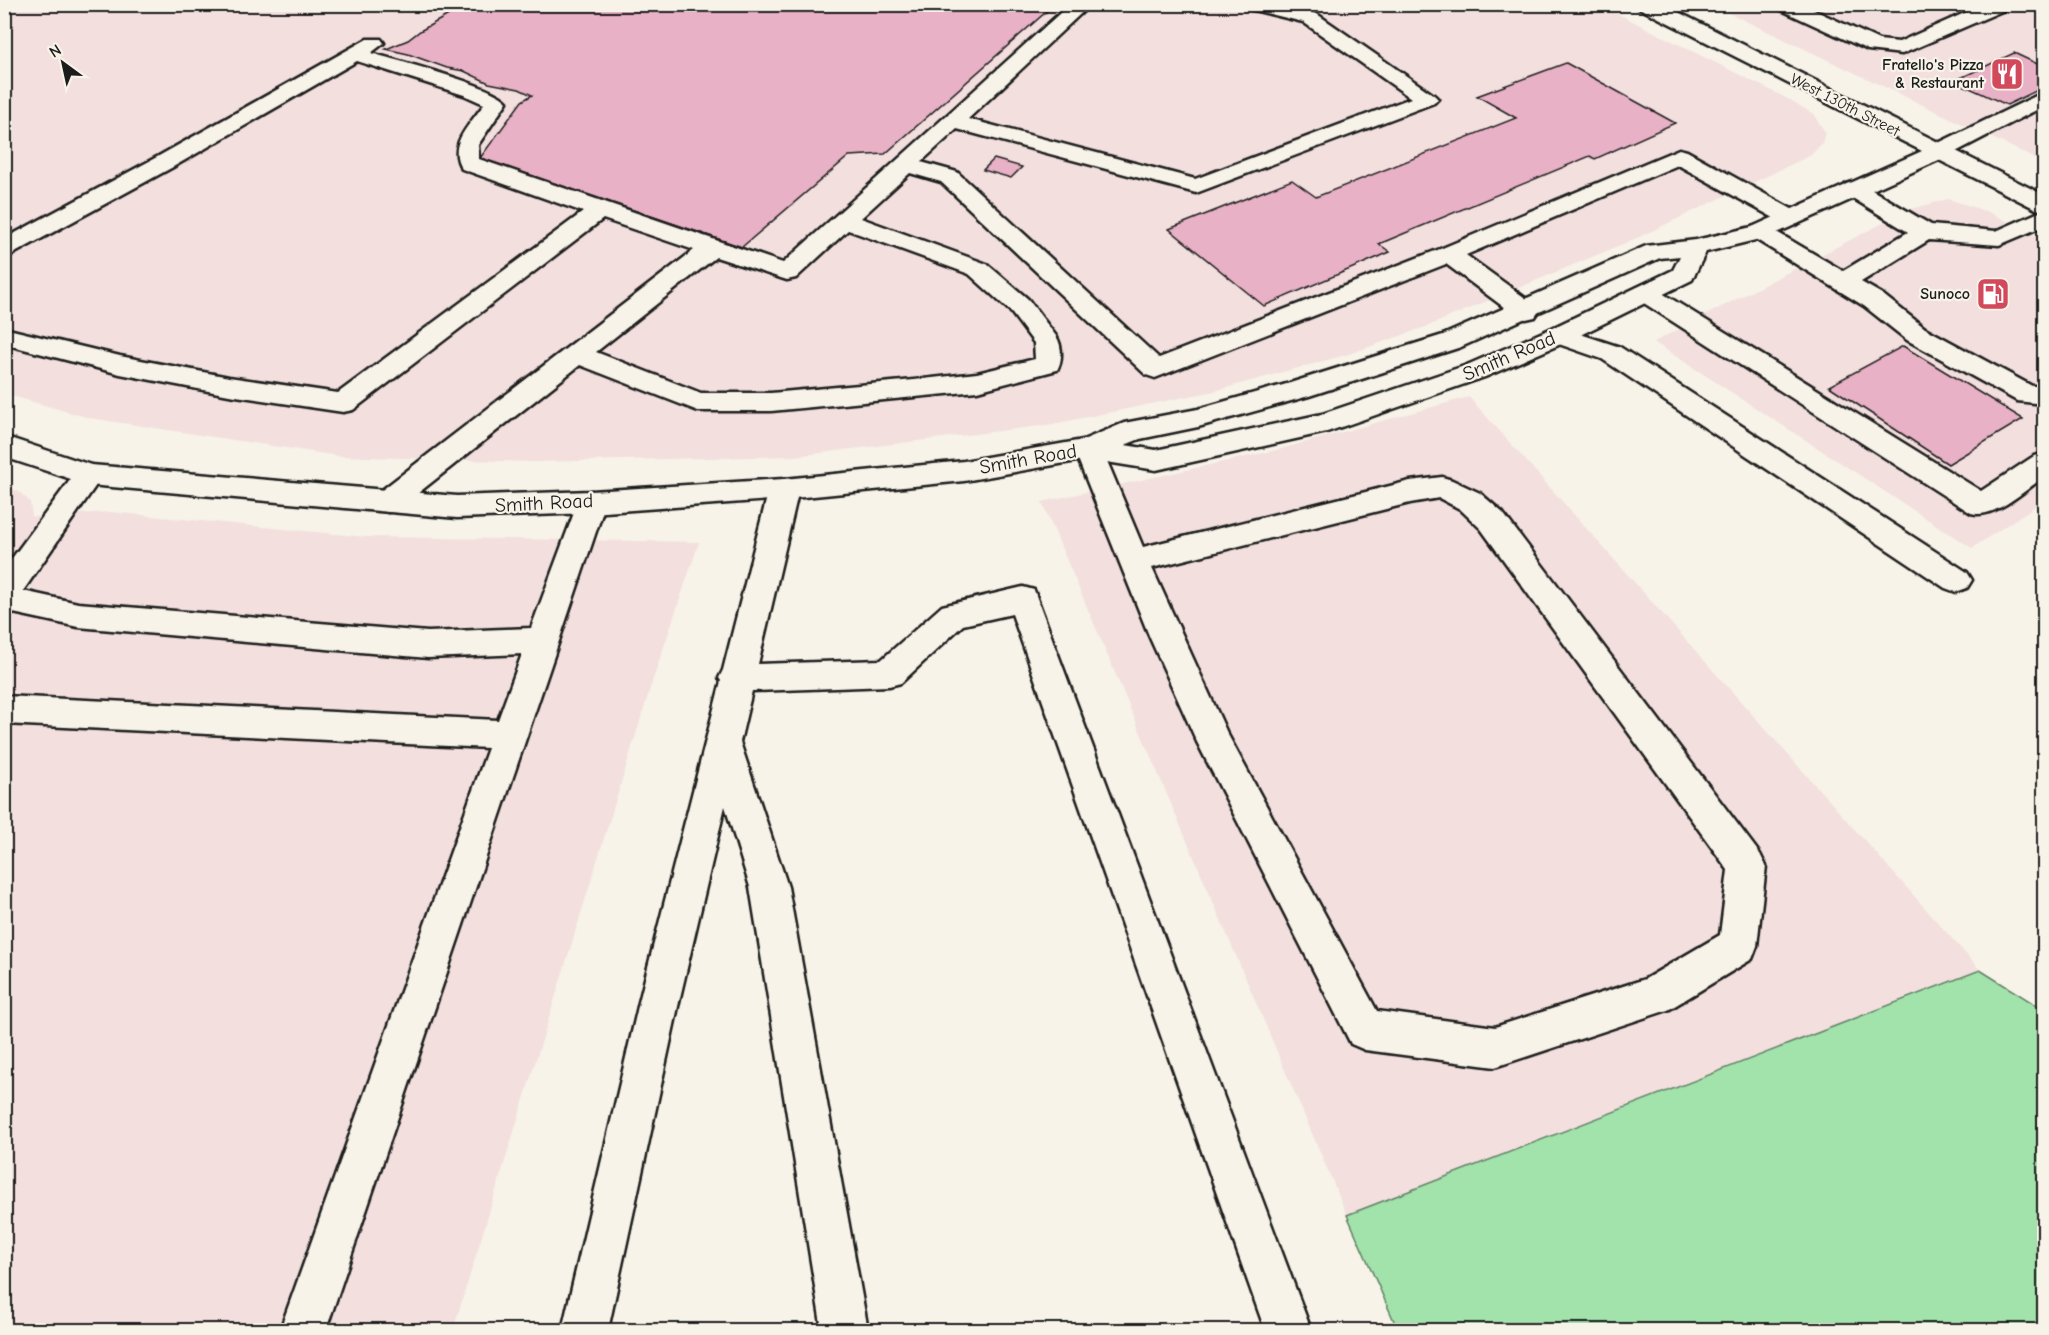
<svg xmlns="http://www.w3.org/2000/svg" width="2049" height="1335" viewBox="0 0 2049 1335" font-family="'Comic Neue',sans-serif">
  <rect width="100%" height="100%" fill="#f7f3e8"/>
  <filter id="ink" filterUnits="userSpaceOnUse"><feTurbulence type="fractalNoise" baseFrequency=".0167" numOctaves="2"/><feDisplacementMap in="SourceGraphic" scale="12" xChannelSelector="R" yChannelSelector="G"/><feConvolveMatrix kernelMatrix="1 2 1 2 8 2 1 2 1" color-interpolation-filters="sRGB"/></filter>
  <g filter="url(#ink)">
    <g fill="#f2dfde">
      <polygon points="4,5 1600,5 1792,101 1813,114 1825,132 1822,143 1811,155 1639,237 1428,326 1349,354 1214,391 1048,425 795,456 534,462 339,456 90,418 5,394"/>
      <polygon points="1712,5 2044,5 2044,165 2026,154"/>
      <polygon points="1948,199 1988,212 2044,240 2044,500 1972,548 1654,342 1908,210"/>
      <polygon points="1469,397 1980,970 1347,1215 1042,502 1281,449"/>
      <polygon points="5,488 18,491 30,502 32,517 110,512 366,537 699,542 652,682 453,1330 5,1330"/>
    </g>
    <polygon fill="#a2e2ab" stroke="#5f7f64" stroke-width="1.5" points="1980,970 2044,1010 2044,1330 1398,1330 1347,1215"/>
    <g fill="#e8b1c6" stroke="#1c1c1c" stroke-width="1.5">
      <polygon points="468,4 1055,4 885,154 849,156 742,247 480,158 522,101 532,95 519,89 489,83 464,71 447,68 408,54 386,49 408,40 420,31"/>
      <polygon points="2014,53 2044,67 2044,87 2007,105 1954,81"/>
      <polygon points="1566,63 1675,123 1595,159 1590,156 1379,244 1390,252 1264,306 1169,229 1292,180 1316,197 1516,118 1477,96"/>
      <polygon points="994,159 1022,167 1011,178 983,170"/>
      <polygon points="1903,346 2023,419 1948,464 1829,386"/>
    </g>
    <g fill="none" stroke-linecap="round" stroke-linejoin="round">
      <defs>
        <g id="minor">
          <path d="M1070,4H1091L968,119L1195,179L1411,98L1303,22L1245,8L1243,4H1278L1317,14L1434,95L1438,99L1434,103L1196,193L957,129L921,162L957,172L1159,358L1440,249L1679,149L1687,151L1799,213L1803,218L1799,223L1791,225L1783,223L1678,165L1466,255L1535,305L1539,311L1535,317L1526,319L1517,317L1446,264L1155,378L1146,375L941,182L910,173L861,218L987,264L1028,299L1056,336C1062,345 1063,361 1057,370L977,391L771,411H698L580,365L398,509L388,512L378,509L373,501L378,493L694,250L603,219L353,410L343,412L229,395L120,374L4,344V328L120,356L229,377L338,393L583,212L462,169C446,145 470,125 484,104L464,95L357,61L173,167L13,254L4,256V239L157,157L367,39H381L384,43L371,53C395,60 496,86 507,102L478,145L479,159L783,263ZM848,230L969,274L1010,311L1034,343L1035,359L977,373L914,380L771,393H701L596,352L716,257L787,280L796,278Z"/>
          <polygon points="1775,4 1801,4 1879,40 1899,42 1985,4 2011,4 2009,8 1902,54 1868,50 1777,8"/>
          <polygon points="2044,92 2044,106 1946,157 1938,159 1930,157 1927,152 1930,147"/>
          <polygon points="1854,182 1862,184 1931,225 1996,231 2044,210 2044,226 1999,245 1929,240 1861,282 1882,294 1925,328 2032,386 2044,386 2044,404 2017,401 1907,340 1864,306 1752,237 1748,232 1752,227 1760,225 1768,227 1843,271 1908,232 1846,194 1843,189 1846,184"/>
          <path d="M1645,285L1654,288L1981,491L2034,456L2044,453V477C2025,490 1994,520 1971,513L1636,298L1632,293L1636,288Z"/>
          <polygon points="1559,327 1620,347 1967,572 1972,580 1967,588 1956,592 1945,588 1602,359 1550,341 1546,335 1550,329"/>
          <path d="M1088,439L1098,442L1102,449L1143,547L1410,481L1442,477L1452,480L1480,493L1503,513L1760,854L1766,866L1757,946L1752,959L1668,1010L1495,1067L1365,1050L1351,1044L1197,742L1150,638L1074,449L1078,442ZM1439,498L1460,509L1481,529L1728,870L1720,935L1645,979L1495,1027L1377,1011L1227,733L1152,568L1410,503Z"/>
          <polygon points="89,465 99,468 103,475 23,591 78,603 428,632 531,628 581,494 591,491 601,494 606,502 326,1330 280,1330 488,748 4,724 4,696 498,720 522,654 428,658 78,627 4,611 4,569 79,468"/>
          <polygon points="784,479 794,482 799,489 758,664 881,660 942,606 1023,587 1034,590 1311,1330 1265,1330 1012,614 963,625 901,683 889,686 752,691 740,742 788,887 868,1330 822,1330 750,887 725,806 679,1002 608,1330 562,1330 639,1002 721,681 719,678 723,670 769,489 774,482"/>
        </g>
        <path id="major" d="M1637,4H1662L2044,195V211L2036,209L1939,160L1768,237L1706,252L1692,280L1568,341L1485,377L1327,432L1156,470L1088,459L964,481L784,499L591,513L457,518L89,485L4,457V436L91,465L457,496L591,491L784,479L964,461L1083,440L1124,423L1198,409L1290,383L1443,335L1646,246L1696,240L1752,227L1922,151L1639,8ZM1680,256L1673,270L1550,329L1467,365L1322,414L1156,450L1125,445L1140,439L1198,427L1309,396L1461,347L1660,258Z"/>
      </defs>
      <use href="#minor" stroke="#1c1c1c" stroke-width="5"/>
      <use href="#major" stroke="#1c1c1c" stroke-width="5"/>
      <use href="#minor" fill="#f7f3e8" fill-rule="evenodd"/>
      <use href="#major" fill="#f7f3e8" fill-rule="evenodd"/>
    </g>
  </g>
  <defs>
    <symbol id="restaurant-square" viewBox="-11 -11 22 22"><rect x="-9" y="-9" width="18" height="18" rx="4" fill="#d1495b" stroke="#f7f3e8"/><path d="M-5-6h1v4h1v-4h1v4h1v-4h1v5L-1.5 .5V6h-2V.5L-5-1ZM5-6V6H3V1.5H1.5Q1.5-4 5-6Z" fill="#fff"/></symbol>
    <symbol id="fuel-square" viewBox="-11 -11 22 22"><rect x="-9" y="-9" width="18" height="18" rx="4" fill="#d1495b" stroke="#f7f3e8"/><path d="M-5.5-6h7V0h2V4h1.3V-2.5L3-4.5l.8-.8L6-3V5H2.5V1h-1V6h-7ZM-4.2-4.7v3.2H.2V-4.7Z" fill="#fff"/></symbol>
  </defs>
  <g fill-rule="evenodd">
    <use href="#restaurant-square" x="1988" y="55" width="38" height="38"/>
    <use href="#fuel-square" x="1974" y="275" width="38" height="38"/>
  </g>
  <g text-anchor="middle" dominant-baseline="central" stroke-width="4.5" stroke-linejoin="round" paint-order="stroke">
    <g font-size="16" font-weight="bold" fill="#1c1c1c" stroke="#f7f3e8" text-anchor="end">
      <text x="1984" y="65">Fratello's Pizza<tspan x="1984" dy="18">&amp; Restaurant</tspan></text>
      <text x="1970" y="294">Sunoco</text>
    </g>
    <g font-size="16" fill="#1c1c1c" stroke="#f7f3e8">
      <text transform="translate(1845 105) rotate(27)">West 130th Street</text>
    </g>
    <g font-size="20" fill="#1c1c1c" stroke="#f7f3e8">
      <text transform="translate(1509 356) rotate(-23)">Smith Road</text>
      <text transform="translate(1028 459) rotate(-10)">Smith Road</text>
      <text transform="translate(544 503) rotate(-3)">Smith Road</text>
    </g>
  </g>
  <rect width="2049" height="1335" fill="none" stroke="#f7f3e8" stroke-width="24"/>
  <rect x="12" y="12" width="2025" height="1311" fill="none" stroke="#1c1c1c" stroke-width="2" filter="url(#ink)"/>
  <g transform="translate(63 63) rotate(327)" stroke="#f7f3e8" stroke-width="4.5" paint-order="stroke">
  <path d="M0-4.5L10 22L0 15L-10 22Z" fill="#1c1c1c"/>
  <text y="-9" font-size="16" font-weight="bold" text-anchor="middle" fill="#1c1c1c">N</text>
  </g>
</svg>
